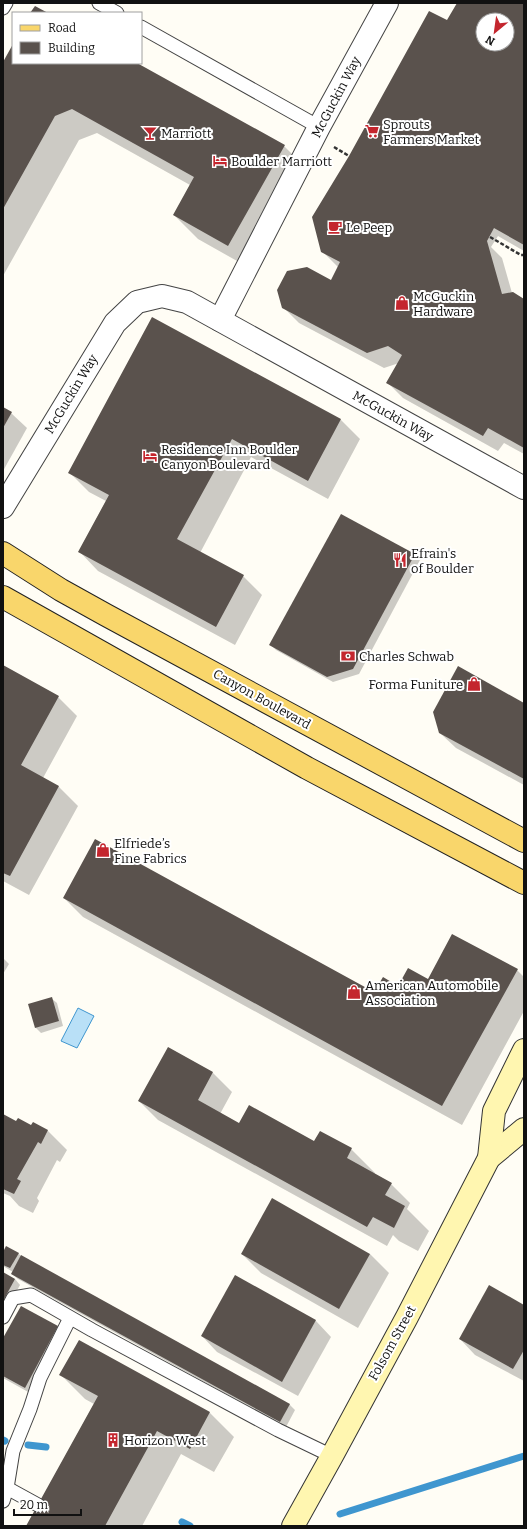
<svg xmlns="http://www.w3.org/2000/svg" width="527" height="1529" viewBox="0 0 527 1529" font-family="Bitter,serif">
  <rect width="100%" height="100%" fill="#fffdf5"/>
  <polygon fill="#b9e0f7" stroke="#3f96cf" points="78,1008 94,1016 77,1048 61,1041"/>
  <g fill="#0003" fill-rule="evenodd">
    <path d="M458,3H524V251L498,236L491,247L502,258L512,293L524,299V454L504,443L498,451L403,398L387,382L399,363L384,368L299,323L283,307L331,281L338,267L322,251ZM483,20H507V44H483Z"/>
    <polygon points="13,46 13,63 135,63 284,146 308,170 253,270 198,239 174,215 190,185 97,133 79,140 3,276 3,64"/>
    <polygon points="153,319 341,420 360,439 328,499 251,457 200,553 243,576 262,595 235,645 98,571 79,551 106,501 89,492 70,473"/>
    <polygon points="3,408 11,413 27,428 3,471"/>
    <polygon points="415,555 420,560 359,674 333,682 276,650 271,645"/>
    <polygon points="3,666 58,697 77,716 43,778 59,787 78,806 29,895 3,881"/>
    <polygon points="524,704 524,785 456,748 440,733"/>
    <polygon points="64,898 375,993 428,980 517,970 524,977 524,1011 462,1125 83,917"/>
    <polygon points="3,958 9,964 3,974"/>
    <polygon points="51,998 57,1003 63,1026 41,1033 36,1028"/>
    <polygon points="168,1049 213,1073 232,1092 220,1114 239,1124 318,1144 351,1149 375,1173 374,1175 391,1184 410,1203 407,1209 429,1231 418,1251 399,1241 393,1235 387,1246 158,1120 139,1101"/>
    <polygon points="3,1116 16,1123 32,1127 33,1124 48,1131 67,1150 60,1162 57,1160 37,1198 39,1201 33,1213 19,1206 10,1196 3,1193"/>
    <polygon points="18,1253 21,1256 290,1405 295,1410 286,1427 18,1279 12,1274 13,1272 3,1266 3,1254"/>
    <polygon points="242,1254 370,1254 389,1273 358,1328 261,1273"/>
    <polygon points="3,1273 15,1279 20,1285 3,1316"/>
    <polygon points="235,1276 316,1321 331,1337 298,1396 217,1352 202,1336"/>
    <polygon points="524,1306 524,1381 475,1355 460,1339"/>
    <polygon points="21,1307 58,1327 63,1333 30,1393 3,1378 3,1340"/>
    <polygon points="79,1341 210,1413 234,1437 214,1472 181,1454 142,1526 27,1526 94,1404 85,1399 61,1375"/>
  </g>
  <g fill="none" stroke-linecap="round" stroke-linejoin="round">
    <g stroke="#3f96cf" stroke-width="7">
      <polyline points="3,1440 5,1441"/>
      <polyline points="28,1445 46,1447"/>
      <polyline points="340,1514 524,1456"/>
      <polyline points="182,1522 190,1526"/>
    </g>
  </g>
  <g fill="#5a524d" fill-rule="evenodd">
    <path d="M457,3H524V245L494,228L487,241L502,294L513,292L524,299V448L488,428L483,436L386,383L402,355L388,346L367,353L282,308L277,290L287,271L307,267L331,280L340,262L321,252L312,217L349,156L429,11L447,20ZM483,20H507V44H483Z"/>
    <polygon points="35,6 48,13 30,13"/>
    <polygon points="13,44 13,63 137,63 285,145 228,246 173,215 194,177 72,109 55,116 3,209 3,62"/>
    <polygon points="152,317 341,419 308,481 232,439 177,539 244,575 216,627 78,552 109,495 68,473"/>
    <polygon points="3,407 12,412 3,428"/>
    <polygon points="341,514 415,554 353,669 327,677 269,645"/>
    <polygon points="3,665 59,696 21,765 59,786 10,876 3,873"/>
    <polygon points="458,666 524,703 524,779 439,733 433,712"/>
    <polygon points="95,839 374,992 383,977 398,986 408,968 428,979 452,934 518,969 442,1106 63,898"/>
    <polygon points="52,997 59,1021 35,1028 28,1004"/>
    <polygon points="168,1047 213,1072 198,1100 239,1123 249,1105 314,1141 320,1131 352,1148 347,1158 392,1183 385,1195 405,1206 394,1228 373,1217 367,1227 138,1101"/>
    <polygon points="3,1114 16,1121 18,1118 31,1125 33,1122 48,1130 41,1144 38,1142 17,1179 21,1181 14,1194 3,1189"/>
    <polygon points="272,1198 370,1254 339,1309 241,1254"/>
    <polygon points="6,1246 19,1253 10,1268 3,1265 3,1252"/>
    <polygon points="21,1255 290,1404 280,1422 11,1274"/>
    <polygon points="3,1272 15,1279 3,1301"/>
    <polygon points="235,1275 316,1320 282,1382 201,1336"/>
    <polygon points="489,1285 524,1305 524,1350 513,1369 459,1339"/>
    <polygon points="21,1306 58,1326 25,1388 3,1376 3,1338"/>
    <polygon points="79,1340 210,1412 190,1449 157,1431 105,1526 26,1526 98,1396 59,1375"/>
  </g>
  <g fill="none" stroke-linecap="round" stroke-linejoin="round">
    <defs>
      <g id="service">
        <polyline points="99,3 117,13"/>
        <polyline points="3,8 6,3"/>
        <polyline points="141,27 319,127"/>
        <polyline points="3,1317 13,1298 31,1295 92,1330 278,1430 332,1456"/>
        <polyline points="7,1488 38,1505"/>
        <polyline points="3,1501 7,1488 13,1451 30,1409 40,1378 70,1318"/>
      </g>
      <g id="minor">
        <polyline points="220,320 319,127 387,3"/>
        <polyline points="3,507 115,323 137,302 162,296 187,302 524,488"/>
      </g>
      <g id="secondary">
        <polyline points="489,1158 524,1129"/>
        <polyline points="293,1526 332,1456 407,1317 489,1158 494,1111 524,1050"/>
      </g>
      <g id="primary">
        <polyline points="3,553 61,590 106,615 524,841"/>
        <polyline points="3,597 307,768 524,883"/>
      </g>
    </defs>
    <use href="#service" stroke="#444" stroke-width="15"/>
    <use href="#minor" stroke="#444" stroke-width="24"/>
    <use href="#secondary" stroke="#333" stroke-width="24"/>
    <use href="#primary" stroke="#222" stroke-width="24"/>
    <g stroke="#333" stroke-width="2.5" stroke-dasharray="4 2" stroke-linecap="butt">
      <polyline points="334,147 349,156"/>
      <polyline points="490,237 521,255 524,255"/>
    </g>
    <use href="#service" stroke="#fff" stroke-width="13"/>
    <use href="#minor" stroke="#fff" stroke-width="22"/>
    <use href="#secondary" stroke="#fff6b0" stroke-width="22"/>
    <use href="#primary" stroke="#f9d66b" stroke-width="22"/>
  </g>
  <defs>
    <symbol id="supermarket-bare" viewBox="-9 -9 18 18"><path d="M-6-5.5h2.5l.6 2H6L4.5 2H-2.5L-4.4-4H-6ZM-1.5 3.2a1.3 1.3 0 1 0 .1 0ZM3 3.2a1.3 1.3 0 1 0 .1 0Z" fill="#c4262e" stroke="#fff" stroke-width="2.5" paint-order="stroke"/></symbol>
    <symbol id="bar-bare" viewBox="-9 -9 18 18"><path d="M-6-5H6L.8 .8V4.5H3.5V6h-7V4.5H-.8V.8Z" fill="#c4262e" stroke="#fff" stroke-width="2.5" paint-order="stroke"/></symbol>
    <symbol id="hotel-bare" viewBox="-9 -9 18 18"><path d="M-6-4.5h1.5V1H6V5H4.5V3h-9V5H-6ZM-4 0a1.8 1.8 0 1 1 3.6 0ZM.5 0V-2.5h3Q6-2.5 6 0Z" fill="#c4262e" stroke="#fff" stroke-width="2.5" paint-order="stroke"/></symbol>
    <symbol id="cafe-bare" viewBox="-9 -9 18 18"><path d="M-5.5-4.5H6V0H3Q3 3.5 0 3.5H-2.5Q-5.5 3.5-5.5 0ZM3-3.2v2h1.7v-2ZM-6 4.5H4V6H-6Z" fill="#c4262e" stroke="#fff" stroke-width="2.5" paint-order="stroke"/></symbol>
    <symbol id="shop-bare" viewBox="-9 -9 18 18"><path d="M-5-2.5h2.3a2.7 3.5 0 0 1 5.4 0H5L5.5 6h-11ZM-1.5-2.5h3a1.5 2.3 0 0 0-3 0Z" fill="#c4262e" stroke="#fff" stroke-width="2.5" paint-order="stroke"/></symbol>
    <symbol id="restaurant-bare" viewBox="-9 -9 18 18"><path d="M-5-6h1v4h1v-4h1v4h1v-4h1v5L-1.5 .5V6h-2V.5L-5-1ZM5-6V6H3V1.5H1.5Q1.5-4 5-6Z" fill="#c4262e" stroke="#fff" stroke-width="2.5" paint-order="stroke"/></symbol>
    <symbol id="bank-bare" viewBox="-9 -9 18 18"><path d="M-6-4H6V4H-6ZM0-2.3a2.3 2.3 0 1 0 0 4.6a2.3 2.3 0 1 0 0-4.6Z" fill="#c4262e" stroke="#fff" stroke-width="2.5" paint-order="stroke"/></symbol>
    <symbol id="building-bare" viewBox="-9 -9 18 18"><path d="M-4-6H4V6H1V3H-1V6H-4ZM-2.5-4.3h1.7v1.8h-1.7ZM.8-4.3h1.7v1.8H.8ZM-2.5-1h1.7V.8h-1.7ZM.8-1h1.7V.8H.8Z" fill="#c4262e" stroke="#fff" stroke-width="2.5" paint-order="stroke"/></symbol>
  </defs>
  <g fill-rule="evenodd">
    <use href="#supermarket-bare" x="362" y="121" width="20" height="20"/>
    <use href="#bar-bare" x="140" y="123" width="20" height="20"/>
    <use href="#hotel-bare" x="210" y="151" width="20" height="20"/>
    <use href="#cafe-bare" x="325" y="217" width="20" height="20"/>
    <use href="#shop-bare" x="392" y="293" width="20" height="20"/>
    <use href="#hotel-bare" x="140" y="446" width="20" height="20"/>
    <use href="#restaurant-bare" x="390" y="550" width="20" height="20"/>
    <use href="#bank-bare" x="338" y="646" width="20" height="20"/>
    <use href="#shop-bare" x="464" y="674" width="20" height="20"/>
    <use href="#shop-bare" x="93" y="840" width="20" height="20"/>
    <use href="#shop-bare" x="344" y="982" width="20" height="20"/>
    <use href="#building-bare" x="103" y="1430" width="20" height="20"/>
  </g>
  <g text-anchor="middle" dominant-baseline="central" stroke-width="4" stroke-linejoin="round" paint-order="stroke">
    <g font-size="13" fill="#111" stroke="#fff">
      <text transform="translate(336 97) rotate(-62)">McGuckin Way</text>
      <text transform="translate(71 394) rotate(-59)">McGuckin Way</text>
      <text transform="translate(393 416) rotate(29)">McGuckin Way</text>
      <text transform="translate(262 699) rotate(29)">Canyon Boulevard</text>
      <text transform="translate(392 1343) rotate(-61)">Folsom Street</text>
    </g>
    <g font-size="13" fill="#111" stroke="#fff" text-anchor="start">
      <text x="383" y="124">Sprouts<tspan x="383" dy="15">Farmers Market</tspan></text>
      <text x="161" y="133">Marriott</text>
      <text x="231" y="161">Boulder Marriott</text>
      <text x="346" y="227">Le Peep</text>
      <text x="413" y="296">McGuckin<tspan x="413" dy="15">Hardware</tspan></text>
      <text x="161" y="449">Residence Inn Boulder<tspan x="161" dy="15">Canyon Boulevard</tspan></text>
      <text x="411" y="553">Efrain's<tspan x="411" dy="15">of Boulder</tspan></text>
      <text x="359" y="656">Charles Schwab</text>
      <text x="463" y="684" text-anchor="end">Forma Funiture</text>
      <text x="114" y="843">Elfriede’s<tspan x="114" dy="15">Fine Fabrics</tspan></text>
      <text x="365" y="985">American Automobile<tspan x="365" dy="15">Association</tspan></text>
      <text x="124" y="1440">Horizon West</text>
    </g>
  </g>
  <rect width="527" height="1529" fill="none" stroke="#111111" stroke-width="8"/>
  <rect x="12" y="12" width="130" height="52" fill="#ffffff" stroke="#a0a0a0"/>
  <rect x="20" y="25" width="20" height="6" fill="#f9d66b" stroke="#a0a0a0"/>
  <text x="48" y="32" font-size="12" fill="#111111">Road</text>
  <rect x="20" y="42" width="20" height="12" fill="#5a524d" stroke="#a0a0a0"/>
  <text x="48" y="52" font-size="12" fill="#111111">Building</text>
  <g transform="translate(495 32) rotate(209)"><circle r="19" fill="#ffffff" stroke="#a0a0a0"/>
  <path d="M0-3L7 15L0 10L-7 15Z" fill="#c4262e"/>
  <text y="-6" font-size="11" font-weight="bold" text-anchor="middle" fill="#111111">N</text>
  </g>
  <path d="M14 1509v6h67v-6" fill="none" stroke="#111111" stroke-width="2"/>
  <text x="20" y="1509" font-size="12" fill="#111111" stroke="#ffffff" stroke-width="3" paint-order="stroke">20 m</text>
</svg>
